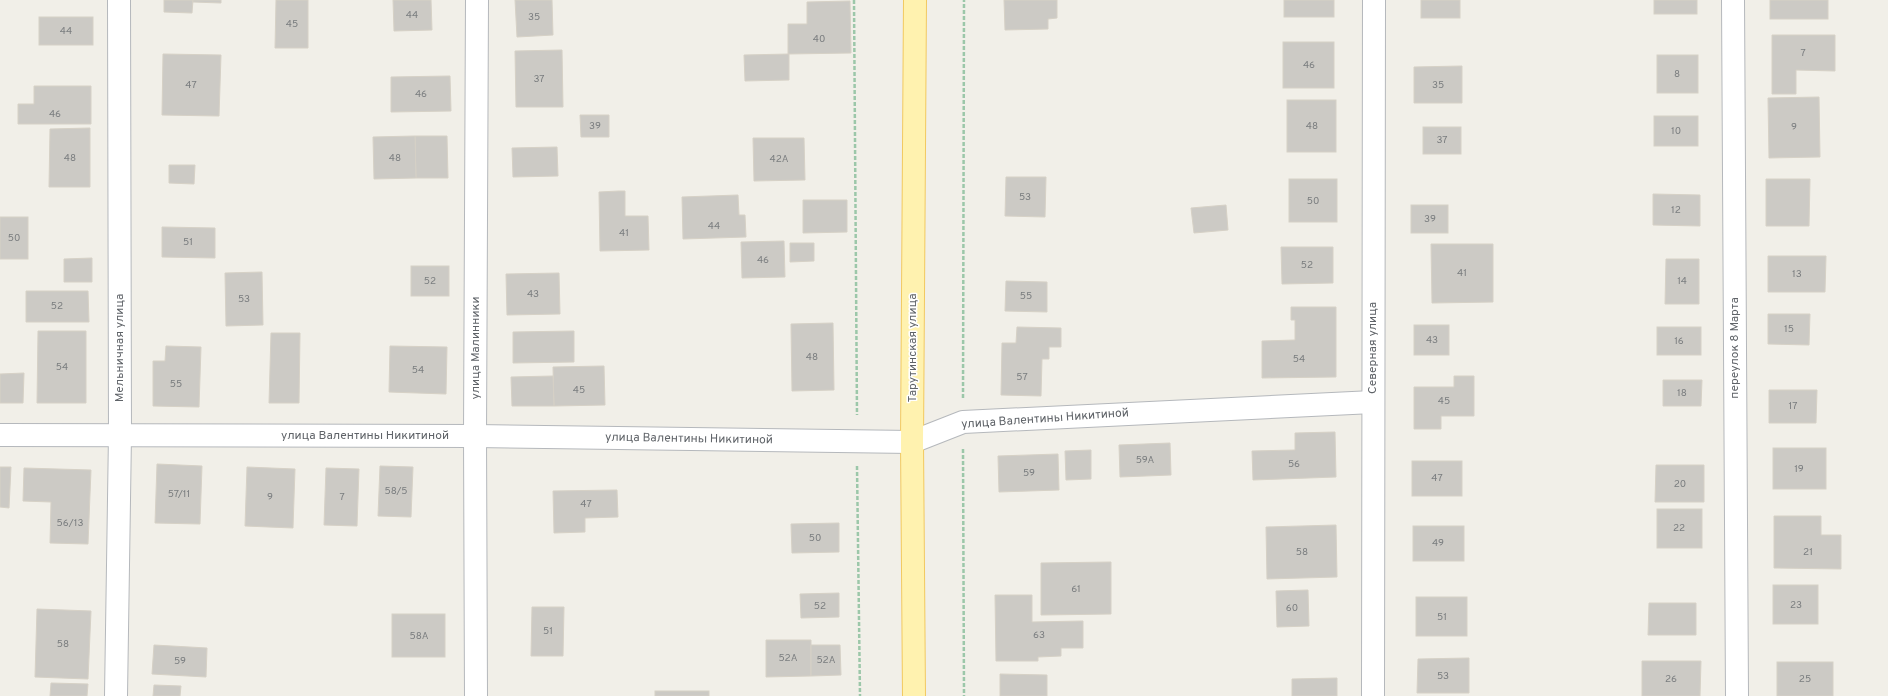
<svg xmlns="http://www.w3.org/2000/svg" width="1888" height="696" viewBox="0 0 1888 696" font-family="Overpass,sans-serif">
  <rect width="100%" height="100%" fill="#f1efe8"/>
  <g fill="#cccac5" stroke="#d6d1c6">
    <polygon points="164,0 193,0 192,13 164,12"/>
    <polygon points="193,0 221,0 221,3 193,2"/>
    <polygon points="276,0 308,0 308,48 275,48"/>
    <polygon points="393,0 431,0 432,30 394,31"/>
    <polygon points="515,0 552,0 553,35 517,37"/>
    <polygon points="1004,0 1057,0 1057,18 1048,19 1048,29 1005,30"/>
    <rect x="1284" y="0" width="50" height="17"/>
    <rect x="1421" y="0" width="39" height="18"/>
    <rect x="1654" y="0" width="43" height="14"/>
    <rect x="1770" y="0" width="58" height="19"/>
    <polygon points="850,1 851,53 788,54 788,24 807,24 807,2"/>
    <rect x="39" y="17" width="54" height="28"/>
    <polygon points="1772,35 1835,35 1835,71 1796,70 1796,94 1772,94"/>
    <rect x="1283" y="42" width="51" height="46"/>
    <polygon points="562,50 563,107 516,107 515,51"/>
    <polygon points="163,54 221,55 219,116 162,115"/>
    <polygon points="789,54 789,80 745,81 744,55"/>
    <rect x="1657" y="55" width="41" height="38"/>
    <polygon points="1462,66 1462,103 1414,103 1414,67"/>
    <polygon points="450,76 451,111 391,112 391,77"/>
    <polygon points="34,86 91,86 91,124 18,124 18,104 34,104"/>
    <polygon points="1819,97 1820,157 1769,158 1768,98"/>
    <rect x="1287" y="100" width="49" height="52"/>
    <polygon points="580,115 609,115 609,137 581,137"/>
    <rect x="1654" y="116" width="44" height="30"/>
    <rect x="1423" y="127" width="38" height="27"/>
    <polygon points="90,128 90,187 49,187 50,129"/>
    <polygon points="415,136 447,136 448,178 416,178"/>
    <polygon points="415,136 416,178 374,179 373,137"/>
    <polygon points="753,138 804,138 805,180 754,181"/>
    <polygon points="557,147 558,176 513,177 512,148"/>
    <polygon points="169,165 195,165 194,184 169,183"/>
    <polygon points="1006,177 1046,177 1045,217 1005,216"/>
    <rect x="1289" y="179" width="48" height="43"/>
    <polygon points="1766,179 1810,179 1809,226 1766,226"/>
    <polygon points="619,191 625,191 625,216 648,216 649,250 600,251 599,192"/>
    <polygon points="1653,194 1700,195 1700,226 1653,225"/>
    <polygon points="738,195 739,215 745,215 746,237 683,239 682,197"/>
    <polygon points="803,200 847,200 847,232 803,233"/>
    <polygon points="1226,205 1228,230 1194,233 1191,208"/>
    <rect x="1411" y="205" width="37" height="28"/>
    <rect x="0" y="217" width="28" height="42"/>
    <polygon points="162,227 215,228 215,258 162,257"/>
    <polygon points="784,241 785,277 742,278 741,242"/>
    <polygon points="790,243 814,243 814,261 790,262"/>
    <polygon points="1431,244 1493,244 1493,302 1432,303"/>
    <polygon points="1281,247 1333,247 1333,283 1282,284"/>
    <polygon points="1768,256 1826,256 1825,292 1768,292"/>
    <polygon points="92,258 92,282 64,282 64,259"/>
    <polygon points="1666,259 1699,259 1699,304 1665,304"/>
    <rect x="411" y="266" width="38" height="30"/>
    <polygon points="262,272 263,325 226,326 225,273"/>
    <polygon points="559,273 560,314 507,315 506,274"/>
    <polygon points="1006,281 1047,282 1047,312 1005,311"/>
    <polygon points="26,291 88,291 89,322 26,322"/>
    <polygon points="1291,307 1336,307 1336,377 1262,378 1262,341 1295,340 1295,320 1291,320"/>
    <polygon points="1768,314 1810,314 1809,345 1768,344"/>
    <polygon points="833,323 834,390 792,391 791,324"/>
    <rect x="1414" y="325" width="35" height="30"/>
    <polygon points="1017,327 1061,328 1061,347 1049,347 1049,359 1042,359 1041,396 1001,395 1002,343 1016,343"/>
    <rect x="1657" y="327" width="44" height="28"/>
    <polygon points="38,331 86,331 86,403 37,403"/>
    <polygon points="574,331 574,362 513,363 513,332"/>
    <polygon points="271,333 300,333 299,403 269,403"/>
    <polygon points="166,346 201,347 199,407 153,406 153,361 165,361"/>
    <polygon points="390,346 447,347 446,394 389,392"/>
    <polygon points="604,366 605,405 554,406 553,367"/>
    <polygon points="24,373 23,403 0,403 0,374"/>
    <polygon points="553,376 554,406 512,406 511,377"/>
    <polygon points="1454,376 1474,376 1474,416 1441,416 1441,429 1414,429 1414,387 1454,387"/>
    <polygon points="1663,380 1702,380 1701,406 1663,406"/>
    <polygon points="1769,390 1817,390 1816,423 1769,423"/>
    <polygon points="1335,432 1336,477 1253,480 1252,451 1295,450 1295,433"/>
    <polygon points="1170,443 1171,475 1120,477 1119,445"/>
    <rect x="1773" y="448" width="53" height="41"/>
    <polygon points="1091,450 1091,479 1066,480 1065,451"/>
    <polygon points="1058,454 1059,490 999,492 998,456"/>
    <rect x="1412" y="461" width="50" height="35"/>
    <polygon points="157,464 202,466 200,524 155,523"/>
    <polygon points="1656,465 1704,465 1704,502 1655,502"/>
    <polygon points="380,466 413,467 411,517 378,516"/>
    <polygon points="0,467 11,467 9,508 0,507"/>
    <polygon points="247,467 295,469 293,528 245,526"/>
    <polygon points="24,468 91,470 88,544 50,543 51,502 23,501"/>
    <polygon points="326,468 359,469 357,526 324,525"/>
    <polygon points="617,490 618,517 585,518 585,532 554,533 553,491"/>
    <rect x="1657" y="509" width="45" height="39"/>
    <polygon points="1774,516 1821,516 1821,535 1841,535 1841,569 1774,568"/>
    <polygon points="839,523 839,552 792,553 791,524"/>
    <polygon points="1336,525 1337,577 1267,579 1266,527"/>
    <rect x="1413" y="526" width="51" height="35"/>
    <polygon points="1111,562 1111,614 1041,615 1041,563"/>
    <rect x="1773" y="585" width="45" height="39"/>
    <polygon points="1308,590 1309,626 1277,627 1276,591"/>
    <polygon points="839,593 839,617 801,618 800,594"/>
    <polygon points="995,595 1032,595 1032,622 1083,621 1083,648 1061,648 1061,656 1038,657 1038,661 996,661"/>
    <rect x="1416" y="597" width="51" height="39"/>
    <polygon points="1649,603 1696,603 1696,635 1648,635"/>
    <polygon points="532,607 564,607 563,656 531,656"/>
    <polygon points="37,609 91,611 88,679 35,677"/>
    <rect x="392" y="614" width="53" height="43"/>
    <polygon points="766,640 811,640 811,676 766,677"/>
    <polygon points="154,645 207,648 206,677 152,674"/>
    <polygon points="811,645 840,645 841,675 811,676"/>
    <polygon points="1469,658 1469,693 1417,693 1418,659"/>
    <polygon points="1642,661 1701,661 1700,696 1642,696"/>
    <rect x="1777" y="662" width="56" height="34"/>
    <polygon points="1000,674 1047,675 1047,696 1000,696"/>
    <polygon points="1337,678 1337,696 1292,696 1292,679"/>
    <polygon points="51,683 88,684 87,696 50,696"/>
    <polygon points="154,685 181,686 180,696 153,696"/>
    <rect x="655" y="691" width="54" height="5"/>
  </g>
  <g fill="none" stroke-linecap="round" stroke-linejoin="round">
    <defs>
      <g id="minor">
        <polyline points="1733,0 1737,696"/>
        <polyline points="0,435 475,436 912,442 963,422 1373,402"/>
        <polyline points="116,696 120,434 119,0"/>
        <polyline points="476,696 475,436 477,0"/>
        <polyline points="1373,696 1374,0"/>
      </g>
      <polyline id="primary" points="914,696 912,442 915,0"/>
    </defs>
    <use href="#minor" stroke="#b5b8bc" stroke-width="24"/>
    <use href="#primary" stroke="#f2c960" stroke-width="24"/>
    <g stroke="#9cc7a9" stroke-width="2.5" stroke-dasharray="4 2" stroke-linecap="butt">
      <polyline points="854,0 857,415"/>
      <polyline points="963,398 964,0"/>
      <polyline points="963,449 964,696"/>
      <polyline points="857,466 860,696"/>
    </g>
    <use href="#minor" stroke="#fff" stroke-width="22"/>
    <use href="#primary" stroke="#fff2af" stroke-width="22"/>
  </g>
  <g text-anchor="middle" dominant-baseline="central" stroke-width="3" stroke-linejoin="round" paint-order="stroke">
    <g font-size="10" fill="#7a7d7f">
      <text x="412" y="15">44</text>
      <text x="534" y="17">35</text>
      <text x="292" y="24">45</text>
      <text x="66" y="31">44</text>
      <text x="819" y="39">40</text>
      <text x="1803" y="53">7</text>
      <text x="1309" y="65">46</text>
      <text x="1677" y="74">8</text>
      <text x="539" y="79">37</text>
      <text x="191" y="85">47</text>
      <text x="1438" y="85">35</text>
      <text x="421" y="94">46</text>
      <text x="55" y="114">46</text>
      <text x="595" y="126">39</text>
      <text x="1312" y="126">48</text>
      <text x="1794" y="127">9</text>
      <text x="1676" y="131">10</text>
      <text x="1442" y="140">37</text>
      <text x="70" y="158">48</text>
      <text x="395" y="158">48</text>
      <text x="779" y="159">42А</text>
      <text x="1025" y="197">53</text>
      <text x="1313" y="201">50</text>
      <text x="1676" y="210">12</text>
      <text x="1430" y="219">39</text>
      <text x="714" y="226">44</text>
      <text x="624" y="233">41</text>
      <text x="14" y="238">50</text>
      <text x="188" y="242">51</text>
      <text x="763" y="260">46</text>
      <text x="1307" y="265">52</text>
      <text x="1462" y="273">41</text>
      <text x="1797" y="274">13</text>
      <text x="430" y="281">52</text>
      <text x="1682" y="281">14</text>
      <text x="533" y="294">43</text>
      <text x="1026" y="296">55</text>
      <text x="244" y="299">53</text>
      <text x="57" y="306">52</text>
      <text x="1789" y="329">15</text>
      <text x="1432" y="340">43</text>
      <text x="1679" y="341">16</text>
      <text x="812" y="357">48</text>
      <text x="1299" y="359">54</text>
      <text x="62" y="367">54</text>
      <text x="418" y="370">54</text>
      <text x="1022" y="377">57</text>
      <text x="176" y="384">55</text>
      <text x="579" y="390">45</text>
      <text x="1682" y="393">18</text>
      <text x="1444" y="401">45</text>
      <text x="1793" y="406">17</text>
      <text x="1145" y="460">59А</text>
      <text x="1294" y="464">56</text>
      <text x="1799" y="469">19</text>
      <text x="1029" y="473">59</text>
      <text x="1437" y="478">47</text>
      <text x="1680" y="484">20</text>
      <text x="396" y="491">58/5</text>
      <text x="179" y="494">57/11</text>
      <text x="270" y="497">9</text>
      <text x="342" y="497">7</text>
      <text x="586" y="504">47</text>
      <text x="70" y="523">56/13</text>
      <text x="1679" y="528">22</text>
      <text x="815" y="538">50</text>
      <text x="1438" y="543">49</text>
      <text x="1302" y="552">58</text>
      <text x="1808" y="552">21</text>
      <text x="1076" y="589">61</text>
      <text x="1796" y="605">23</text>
      <text x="820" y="606">52</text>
      <text x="1292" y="608">60</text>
      <text x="1442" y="617">51</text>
      <text x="548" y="631">51</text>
      <text x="1039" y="635">63</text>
      <text x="419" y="636">58А</text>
      <text x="63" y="644">58</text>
      <text x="788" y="658">52А</text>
      <text x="826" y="660">52А</text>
      <text x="180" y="661">59</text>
      <text x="1443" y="676">53</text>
      <text x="1671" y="679">26</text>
      <text x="1805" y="679">25</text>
    </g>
    <g font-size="12" fill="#5f6368" stroke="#fff">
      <text transform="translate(120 348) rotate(-90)">Мельничная улица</text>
      <text transform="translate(476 348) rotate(-90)">улица Малинники</text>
      <text transform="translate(913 348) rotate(-90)">Тарутинская улица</text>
      <text transform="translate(1373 348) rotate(-90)">Северная улица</text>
      <text transform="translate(1735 348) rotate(-90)">переулок 8 Марта</text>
      <text transform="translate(1045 419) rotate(-4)">улица Валентины Никитиной</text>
      <text x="365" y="436">улица Валентины Никитиной</text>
      <text transform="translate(689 439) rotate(1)">улица Валентины Никитиной</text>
    </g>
  </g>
</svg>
